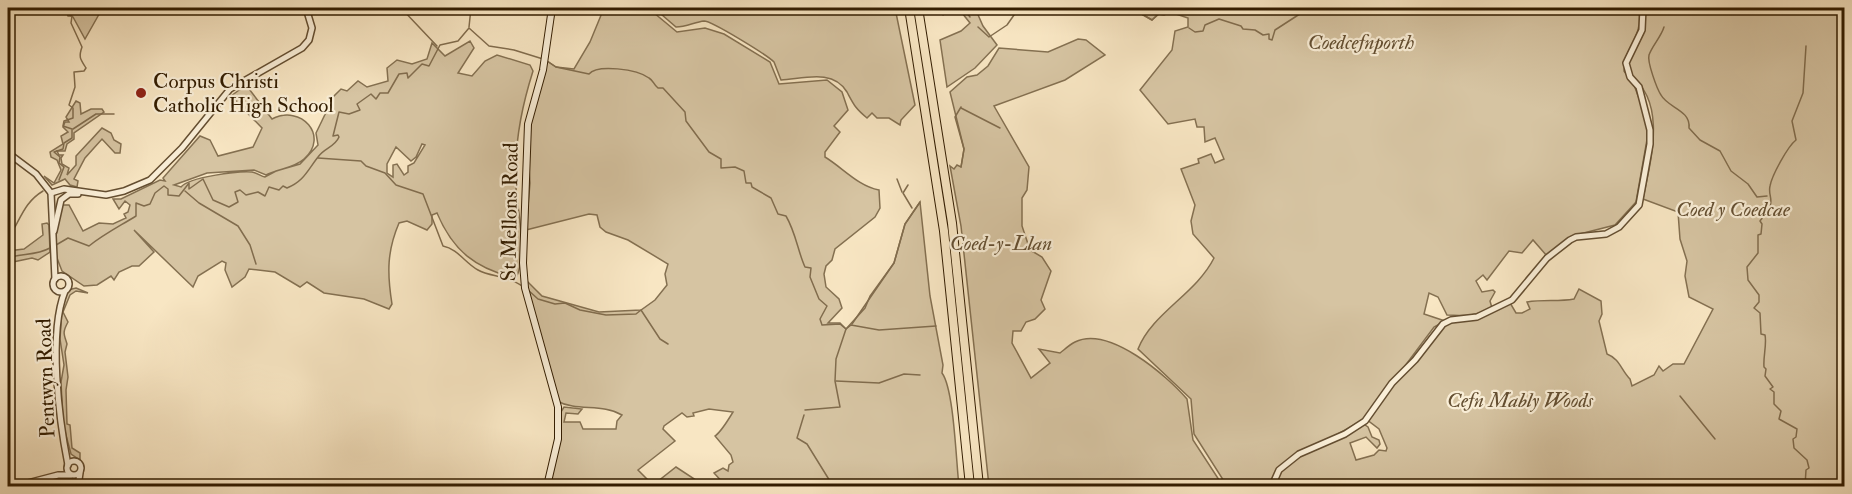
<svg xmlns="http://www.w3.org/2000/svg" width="1852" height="494" viewBox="0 0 1852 494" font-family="'IM FELL Double Pica',serif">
  <rect width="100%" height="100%" fill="#f8e6c3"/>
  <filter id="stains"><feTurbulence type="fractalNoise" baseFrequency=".00333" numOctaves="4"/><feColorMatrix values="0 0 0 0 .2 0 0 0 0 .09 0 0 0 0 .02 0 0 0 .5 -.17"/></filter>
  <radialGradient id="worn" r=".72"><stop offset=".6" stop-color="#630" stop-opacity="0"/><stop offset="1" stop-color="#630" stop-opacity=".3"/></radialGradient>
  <g fill="#d6c4a2" stroke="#847051" stroke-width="1.5" fill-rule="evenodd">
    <polygon points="57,8 99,8 102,9 85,39 73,17"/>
    <path d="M604,8H648L677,32L705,28L724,34L770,62L779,84L827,80L842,92L848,110L834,126L840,132L825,152V157C843,168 858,186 879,190L880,208L875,217L835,249L832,260L826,266L824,274L826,287L839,299L842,308L828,323H840L846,329L865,308L870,296L894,263L905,224L920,202L930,296L943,365L942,373C954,389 956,461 959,486H726L714,473L723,468L728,471L729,465L733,462L731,455L715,436C721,432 730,417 733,412L709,409L693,413L694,416L687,417L682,413L664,426L663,429L675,441L638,470L653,485L676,467L705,486H547L558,439L559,415L564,407L582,409L578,414L566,413L564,422H580L583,429H616L617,421L622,415C602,403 577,412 557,401L548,376L526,280L542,296L599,312L641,310L655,300L667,285L665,274L668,264L628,240L606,232L600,227L597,215L589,214L526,230L530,183L528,153L531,118L547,61L556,67L574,69L590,42Z"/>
    <path d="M654,8H895L915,105L901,120L900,125L889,118H877L872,113L867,118C855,108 854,105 847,92C833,68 802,79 781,80L774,62C767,55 712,21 704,21C695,22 686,27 676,27Z"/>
    <polygon points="958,8 975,8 983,26 997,45 975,68 947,87 940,40 961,31 970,23"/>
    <path d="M1131,8H1639C1643,41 1625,43 1624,71L1634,85L1646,117L1648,134L1636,202L1615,225L1572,236L1547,256L1533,240L1522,253L1509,251L1487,280L1483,275L1476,281L1482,292L1493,290L1495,292L1490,301L1492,308C1479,316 1463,316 1447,315L1438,297L1429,293L1424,314L1445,321L1434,327L1366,418L1277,469L1269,486H1227L1194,434L1191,399L1138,349C1152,313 1196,294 1214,258L1193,234L1191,221L1195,205L1181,169L1199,163L1198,159L1211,154L1215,163L1224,159L1215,138L1205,142L1204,127H1197L1195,119L1168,124L1140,90L1172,50L1175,31L1188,27V18L1170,12L1164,15L1158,14L1152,20Z"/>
    <path d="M1644,8H1844V486H1272C1288,452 1329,440 1362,423L1368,427L1372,437L1379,440L1380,444L1377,448L1366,437L1350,443L1356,460L1374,455L1379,450L1386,451L1387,448L1379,429L1366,419L1443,324L1477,317L1509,301L1516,313H1522L1530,309L1527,302C1544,299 1558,302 1574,299L1579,289L1601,301L1602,314L1599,321L1607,354C1620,359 1621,370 1630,379L1632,386L1654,375L1659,366L1663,371L1673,364H1684L1713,309L1689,297L1685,276L1687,261L1680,239L1678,212L1643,199C1650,162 1668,103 1630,75L1628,62L1639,41Z"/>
    <path d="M1078,39L1086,40L1105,55L1065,80L994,106L1029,167L1027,190L1022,198V226L1030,250L1042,257L1051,271L1041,300L1045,309L1035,319L1026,322L1021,331H1013L1012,343L1031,378L1050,363L1039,349L1060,353C1064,350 1069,345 1075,342C1109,325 1167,376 1187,399L1193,440L1223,486H989L961,226L950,166L954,169L957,165L961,167L964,149L950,92L967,77L977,75L988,66L999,48L1048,52Z"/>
    <path d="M470,41L474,48L458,73L472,76L485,61L497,55L530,65L533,71C522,106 517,133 515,170C514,199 530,250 516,278C476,269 453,251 437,213L432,215V224L427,230L407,221L399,223C387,251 387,273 392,304L389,309L364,299L324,293L307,282L300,287L275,272L249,269L245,277L232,287L225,270L226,263L222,261L198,276L193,287L134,230L154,252L139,266H132L119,272L114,280L111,276L97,285L84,286L62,271L55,253L54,242L62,205H69L83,231L99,223L113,224L126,218L124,214L128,212L130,205L125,201L119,209L113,199H121L160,180L165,181L163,178L200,136L210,140L218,156L253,147L262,128L231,96L246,85L272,119C301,104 330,136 304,159C294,168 278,169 266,175L254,170L207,173L174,185L181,187C189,177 238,171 252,172C257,173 261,176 265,177L276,171L300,164L318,145L316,133L334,96L341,89L347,91L358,81L367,87L388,81L387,68L397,60L412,64L427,59L432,43L445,56ZM422,144L425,145L414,163L408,166V172L404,175L397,164L393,165V177L387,173V164L396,147L411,161L416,157Z"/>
    <polygon points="76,101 80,103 81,114 91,109 102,109 104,112 74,133 74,139 67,144 65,151 57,151 59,155 63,155 61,158 62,164 69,168 67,175 76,165 76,156 102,128 111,133 114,140 121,144 120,153 115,153 102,139 85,158 74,179 78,181 77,187 70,185 65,179 52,185 44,176 54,183 61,170 57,160 51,157 50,152 63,144 61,136 68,132 63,127 65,122 69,122 66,117"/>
    <polygon points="47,223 49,225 50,252 38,260 32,258 8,263 8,251 24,249 43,235 42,224"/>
    <path d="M76,288L88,293L76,291L70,295L63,312L68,322C62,333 64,334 67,344L65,352L68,377L66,390L67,424L70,425L72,448L80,453V460L71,454L63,424L61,382L64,365L60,339L62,309L68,290Z"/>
  </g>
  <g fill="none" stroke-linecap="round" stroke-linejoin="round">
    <g stroke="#816c4d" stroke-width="1.5">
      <path d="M55,8L66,9L68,16H72L71,23L82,47C78,58 81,60 86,68L84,71L74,72L75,87L69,105L73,108V118L64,121L63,126L72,129"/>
      <polyline points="401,8 437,46"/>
      <polyline points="939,8 943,15"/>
      <polyline points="963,8 970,17"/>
      <polyline points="1131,8 1152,20 1159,14 1172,13"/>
      <polyline points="160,11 162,8"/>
      <polyline points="469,27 471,8"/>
      <polyline points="978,27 989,37 1007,25 1019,8"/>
      <path d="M1664,27C1661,37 1652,46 1649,55C1647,62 1657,89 1661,95C1668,108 1691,110 1689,128L1700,140L1720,151L1731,171L1748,184L1757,197L1767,196"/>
      <polyline points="1189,28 1195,32 1203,31 1205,25 1219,19 1241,26 1243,29 1255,30 1263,35 1269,34 1269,39 1272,40 1275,30 1309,8"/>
      <path d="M547,61L556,67L589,74C597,64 637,69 649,78C654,81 653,84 658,88H663L685,112L686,121L709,152L721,159V168L735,167L744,171L746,183H751L752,187L771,198L778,214L786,216C796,233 798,252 805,267L811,268L810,277L819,299L827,306L820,319L822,325L840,324L846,329L851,325L879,330L936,326"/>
      <polyline points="961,108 1000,128"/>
      <polyline points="73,129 96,114 114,114"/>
      <path d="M318,158L361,161L366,166L385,173L396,185L423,194L443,246C458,249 465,263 478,270C490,277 507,275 522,286"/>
      <polyline points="961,167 964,149 955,117 961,107"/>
      <polyline points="897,179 902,192"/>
      <polyline points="59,180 64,167 59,163 60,157 54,152 63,149 64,143 72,138 72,130"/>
      <polyline points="908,185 903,193 912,208"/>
      <polyline points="185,191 199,203 238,226 250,245 256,264"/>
      <path d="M8,226L15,227C23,212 28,200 43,191"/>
      <path d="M56,245L68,238L89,246C104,234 120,226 136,216V203L144,206L150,204L155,193L164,186L168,189V195L179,196L189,183V189L203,179L213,200L229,207L238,202L235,192L240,190L246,195L258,192L265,196L269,187L279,190L283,186L287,188C304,181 307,171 318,157C324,148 335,147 339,137L338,135L333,136L339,112L349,114L360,110L357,104L371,94L376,99L380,93H388L399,74L407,73L408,78L422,64L429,66L440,45L458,41L469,28L489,46L514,50L543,59"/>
      <path d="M8,258C22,253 35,256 50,248"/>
      <polyline points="528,290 538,299 555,304 565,303 580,310 606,315 636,314 641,310 660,339 668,344"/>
      <polyline points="852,324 894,263 905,224 920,202"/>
      <polyline points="836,381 879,383 904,374 920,375"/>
      <polyline points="1680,396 1715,439"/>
      <polyline points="805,410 840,407 835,381 836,359 846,329"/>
      <polyline points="804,415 797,438 807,444 833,486"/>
      <path d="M1805,486L1806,470L1809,468L1807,460L1794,448L1793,439L1796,437L1797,429L1779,419L1781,411L1774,404V392L1770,389L1773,387L1765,376L1766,369L1764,367C1763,357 1767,344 1765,335L1761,334L1760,313L1754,308L1759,302V295L1748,280L1747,267L1758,253V235L1761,234L1762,224L1760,221C1763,217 1768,211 1770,206C1773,199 1768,194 1770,186C1772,175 1788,146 1796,140L1792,121L1803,93L1806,46"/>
    </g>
    <defs>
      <g id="tertiary">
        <polyline points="8,153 36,174 51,193 55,279"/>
        <polyline points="51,193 64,189 106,195 124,191 150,180 182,148 230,89 302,48 309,40 312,28 306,8"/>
        <polyline points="54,231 61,200 69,194 78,194"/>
        <circle cx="61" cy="284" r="8"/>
        <path d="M65,291C48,333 59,420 68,465"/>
        <circle cx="74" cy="468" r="7"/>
        <polyline points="16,486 58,475 71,475"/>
        <polyline points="78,486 80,473"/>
        <polyline points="1272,486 1279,470 1299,454 1345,434 1365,421 1392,383 1415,360 1443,324 1451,320 1477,317 1512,300 1547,258 1570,240 1576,237 1606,234 1619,227 1639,205 1650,144 1650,130 1639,87 1630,77 1626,63 1642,30 1643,8"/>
      </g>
      <polyline id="secondary" points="547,486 558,439 558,407 525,288 523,263 528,124 543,70 552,8"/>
      <g id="motorway">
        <polyline points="909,8 944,231 970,486"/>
        <polyline points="918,8 952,223 979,486"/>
      </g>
    </defs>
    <use href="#tertiary" stroke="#644e31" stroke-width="8"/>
    <use href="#secondary" stroke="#321c00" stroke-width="8"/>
    <use href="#motorway" stroke="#321c00" stroke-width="10"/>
    <use href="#tertiary" stroke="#faefd8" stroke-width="5"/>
    <use href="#secondary" stroke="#faefd8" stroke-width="6"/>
    <use href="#motorway" stroke="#f8e6c3" stroke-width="8"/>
  </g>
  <circle fill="#8f2418" stroke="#faefd8" stroke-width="2" cx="141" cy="93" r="6"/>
  <g text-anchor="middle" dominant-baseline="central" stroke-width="4.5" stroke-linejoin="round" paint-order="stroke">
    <g font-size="21" font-style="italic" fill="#634e31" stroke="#faefd8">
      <text x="1361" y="42">Coedcefnporth</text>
      <text x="1733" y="209">Coed y Coedcae</text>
      <text x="1001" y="243">Coed-y-Llan</text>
      <text x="1520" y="400">Cefn Mably Woods</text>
    </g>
    <g font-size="21" fill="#321c00" stroke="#faefd8" text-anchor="start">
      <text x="153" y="81">Corpus Christi<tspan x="153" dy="24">Catholic High School</tspan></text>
    </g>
    <g font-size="21" fill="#321c00" stroke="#faefd8">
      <text transform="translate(510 212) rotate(-89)">St Mellons Road</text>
      <text transform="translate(46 378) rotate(-92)">Pentwyn Road</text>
    </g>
  </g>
  <rect width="1852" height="494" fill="none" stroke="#f8e6c3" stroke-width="30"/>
  <rect x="9" y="9" width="1834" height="476" fill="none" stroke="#321c00" stroke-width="3"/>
  <rect x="15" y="15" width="1822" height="464" fill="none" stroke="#321c00" stroke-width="1.5"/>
  <rect width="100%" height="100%" filter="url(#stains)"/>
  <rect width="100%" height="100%" fill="url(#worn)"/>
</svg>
